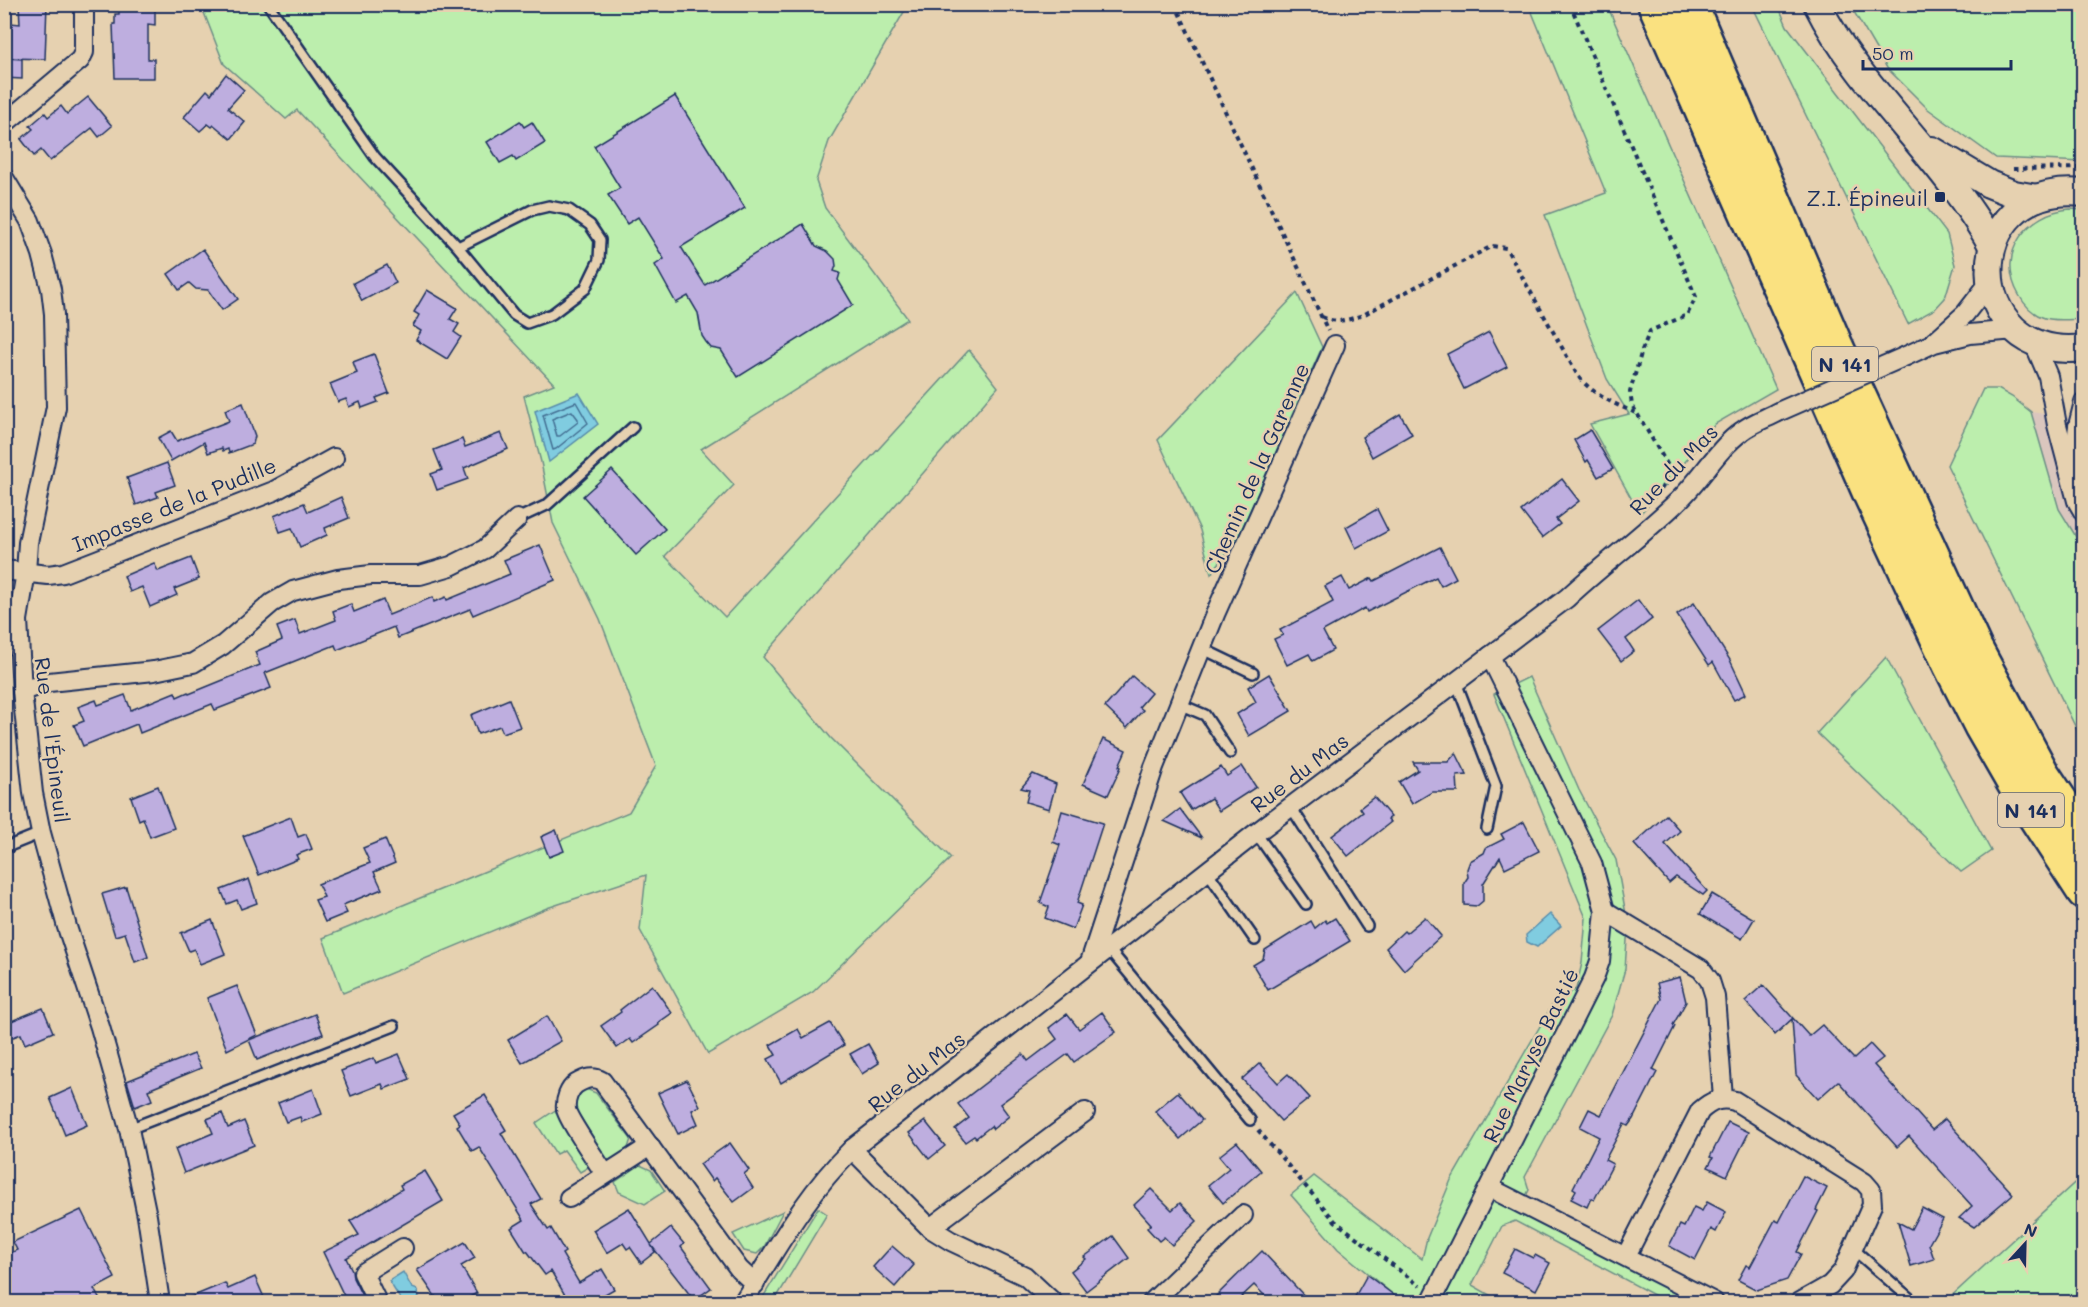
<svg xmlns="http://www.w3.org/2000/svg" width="2088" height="1307" viewBox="0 0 2088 1307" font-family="Mali,sans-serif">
  <rect width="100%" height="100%" fill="#e6d1b0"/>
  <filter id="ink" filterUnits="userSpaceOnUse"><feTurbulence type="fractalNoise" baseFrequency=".0167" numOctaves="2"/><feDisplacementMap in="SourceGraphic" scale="12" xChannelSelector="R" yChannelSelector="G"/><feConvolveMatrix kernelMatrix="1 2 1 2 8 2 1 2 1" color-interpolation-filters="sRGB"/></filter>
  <g filter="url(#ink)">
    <polygon fill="#dac6be" points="2031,412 2083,420 2083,548 2059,509"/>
    <g fill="#bceead" stroke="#6c8e86" stroke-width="1.5">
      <polygon points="201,5 908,5 829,141 816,181 825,208 908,319 701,449 734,485 665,556 725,617 969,350 998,387 763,657 831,738 951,858 813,992 708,1054 640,930 646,875 547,908 343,993 323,938 629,812 656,766 600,619 553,523 541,462 524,396 554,384 297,110 286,119 224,64"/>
      <polygon points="1529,5 1607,5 1776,389 1715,424 1670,481 1640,514 1590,424 1629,414 1607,379 1545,215 1606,193"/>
      <polygon points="1752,5 1778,5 1787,26 1947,234 1955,265 1945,298 1935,309 1908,324"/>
      <polygon points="1850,5 2083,5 2083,162 1996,158 1928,109 1887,68"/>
      <path d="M2070,209L2083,210V319C2072,319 2053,322 2042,317C2032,313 2024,304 2019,295C1995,253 2028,212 2070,209Z"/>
      <polygon points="1297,293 1322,347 1239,536 1211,574 1200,530 1158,440"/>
      <polygon points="1983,389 1998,389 2012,397 2031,412 2059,509 2083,548 2083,731 2077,730 1947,465"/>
      <polygon points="1886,657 1991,851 1961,872 1817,733"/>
      <polygon points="1529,677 1579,790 1616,860 1628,925 1625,969 1612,1015 1525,1177 1529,1190 1522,1204 1714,1302 1667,1302 1515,1221 1502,1226 1472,1285 1502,1302 1402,1302 1338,1249 1291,1195 1314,1176 1422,1259 1427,1238 1451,1180 1554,1002 1576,989 1582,963 1586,918 1494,694"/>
      <polygon points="586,1089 596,1093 631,1139 626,1154 608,1162 573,1105 577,1095"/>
      <polygon points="557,1109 592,1165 580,1172 564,1150 556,1154 536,1123"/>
      <polygon points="640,1165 651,1170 665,1191 645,1204 619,1192 615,1182"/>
      <polygon points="2083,1175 2083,1302 1945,1302"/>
      <polygon points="818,1208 827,1214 774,1302 760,1302"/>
      <polygon points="783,1211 764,1247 757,1254 744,1251 733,1234"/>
    </g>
    <g fill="#80cce0" stroke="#588dac" stroke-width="1.5">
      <polygon points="579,393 598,424 549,462 535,411"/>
      <polygon points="1550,914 1561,926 1537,947 1527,942 1526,935"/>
      <polygon points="403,1272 412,1288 418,1290 419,1299 413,1302 402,1302 389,1281"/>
    </g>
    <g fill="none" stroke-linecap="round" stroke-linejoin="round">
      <g stroke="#436e92" stroke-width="1.5">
        <polygon points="576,402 588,423 556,449 553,450 543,415"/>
        <polygon points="572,411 578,419 578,422 560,436 557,436 552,419"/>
      </g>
    </g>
    <g fill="#beaedf" stroke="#1b2f5e" stroke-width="1.5">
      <polygon points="19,4 47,4 45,59 10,58 11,23 20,24"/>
      <polygon points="119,4 155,6 155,25 148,24 148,59 154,59 154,78 115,78 113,24 115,24 115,14 119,14"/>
      <polygon points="5,58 22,59 22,79 4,78"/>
      <polygon points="226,74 244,90 228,108 245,122 231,139 214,125 212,127 208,124 200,131 184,117 207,90 211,94"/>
      <polygon points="675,96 745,208 681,247 705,285 803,224 816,246 827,251 835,259 836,266 834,271 840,273 838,280 853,305 738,377 721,350 711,348 706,342 702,336 698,313 688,296 676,303 655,265 664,259 638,217 627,224 608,195 620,188 594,146"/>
      <polygon points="88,97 112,126 99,137 92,128 50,161 41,150 34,156 21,139 33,129 30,126 45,113 48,117 61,106 67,114"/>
      <polygon points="520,121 524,127 532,122 545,143 516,161 513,156 500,163 487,142"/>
      <polygon points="203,249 238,299 222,310 208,290 196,289 189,283 179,290 168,274"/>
      <polygon points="387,265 396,283 362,301 353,283"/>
      <polygon points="427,290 457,308 450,319 459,324 454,332 461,337 447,359 416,340 421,331 413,326 419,315 414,312"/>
      <polygon points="1489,332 1507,367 1464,389 1447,354"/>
      <polygon points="374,354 389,393 376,398 378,402 362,408 360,402 349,407 346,399 338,402 330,384 357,373 353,362"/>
      <polygon points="243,403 255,436 253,444 229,453 228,449 223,451 222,448 208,453 204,442 171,461 158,438 171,431 177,441 229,421 225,410"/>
      <polygon points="1400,414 1412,434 1372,457 1362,437"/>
      <polygon points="1590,430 1613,469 1598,477 1588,460 1586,462 1574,440"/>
      <polygon points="501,433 508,449 464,468 468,479 437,490 431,474 442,470 434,450 462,439 465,447"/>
      <polygon points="167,463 175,485 156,492 158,497 136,505 127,478"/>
      <polygon points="612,470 665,529 636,555 583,496"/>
      <polygon points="1562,479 1579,501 1556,519 1560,524 1542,538 1521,511"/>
      <polygon points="341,497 349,518 325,528 327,535 300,547 292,528 280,532 274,516 304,503 308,512"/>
      <polygon points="1377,509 1388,531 1356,548 1346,527"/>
      <polygon points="540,545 555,580 473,615 470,609 398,638 394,627 337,650 335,645 265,673 271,688 215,710 212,704 140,733 137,724 83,746 74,725 84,721 78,707 96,700 98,705 125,695 131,710 175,692 177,697 188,692 189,694 260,665 255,652 282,640 277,627 295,620 300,634 336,620 333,611 351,604 354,612 383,600 389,615 433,597 434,602 446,597 447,600 510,574 504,560"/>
      <polygon points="1440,547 1456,578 1441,586 1436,577 1367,612 1365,608 1323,631 1333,650 1313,661 1309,654 1287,665 1274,639 1283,635 1280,630 1333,602 1325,586 1342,577 1349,590 1372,578 1374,581"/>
      <polygon points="191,558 199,579 174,589 177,595 150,607 142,587 130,592 124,576 154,563 158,571"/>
      <polygon points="1638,600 1652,619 1626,639 1634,651 1621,661 1598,631"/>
      <polygon points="1694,603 1730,660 1746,694 1734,700 1713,662 1709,665 1677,615"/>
      <polygon points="1269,674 1291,711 1249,736 1237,714 1256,702 1248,687"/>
      <polygon points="1132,676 1151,693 1139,707 1143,710 1127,728 1105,707"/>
      <polygon points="509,699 520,727 503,733 500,726 478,734 471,715"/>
      <polygon points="1103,739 1126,750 1119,766 1121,767 1108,795 1083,784"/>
      <polygon points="1456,753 1467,775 1457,776 1458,792 1432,792 1412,804 1399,782 1418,770 1413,762 1448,762"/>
      <polygon points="1242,766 1256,787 1219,811 1211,798 1191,810 1180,793 1221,767 1227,776"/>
      <polygon points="1033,774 1056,784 1049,809 1026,802 1029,790 1021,788"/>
      <polygon points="158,786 174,828 150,837 143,818 139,820 131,797"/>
      <polygon points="1374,797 1391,817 1388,819 1391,822 1348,856 1332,836 1363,812 1360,808"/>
      <polygon points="1180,809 1202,838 1164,821"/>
      <polygon points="1062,811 1103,823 1077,903 1082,905 1073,929 1045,918 1049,907 1040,903 1060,845 1053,842"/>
      <polygon points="1666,815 1680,831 1665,844 1707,891 1703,895 1676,877 1669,883 1634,844"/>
      <polygon points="291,817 298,837 306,834 312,849 296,855 298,859 259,875 243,836"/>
      <polygon points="1524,822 1539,851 1505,868 1500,857 1483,884 1483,901 1477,906 1464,905 1464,883 1468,877 1467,869 1470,861 1484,853 1486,848 1504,839 1501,834"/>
      <polygon points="556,830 564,851 549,857 541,837"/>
      <polygon points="385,839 395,863 374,872 382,889 343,905 347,913 325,922 315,900 324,897 318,884 370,863 363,848"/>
      <polygon points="249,879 257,903 241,909 237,900 227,904 221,890"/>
      <polygon points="126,887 148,957 135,962 125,933 115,936 102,894"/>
      <polygon points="1712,894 1754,919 1742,939 1700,914"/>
      <polygon points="1425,917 1441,936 1404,970 1386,948 1404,931 1406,933"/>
      <polygon points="1335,918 1350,941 1268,990 1253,965 1263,959 1265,950 1311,921 1315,928 1325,920 1327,923"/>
      <polygon points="212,920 225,954 200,964 194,949 189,951 181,933"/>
      <polygon points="1680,977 1686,1002 1673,1025 1675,1026 1653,1070 1657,1072 1633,1119 1628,1126 1624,1124 1605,1160 1613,1164 1594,1200 1591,1198 1587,1207 1571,1199 1576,1190 1573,1188 1599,1137 1580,1127 1589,1109 1601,1115 1661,999 1657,983"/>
      <polygon points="652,985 672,1013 658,1023 659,1025 633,1043 630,1039 617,1048 601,1026 621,1012 620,1010"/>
      <polygon points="1763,985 1809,1036 1822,1025 1854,1059 1870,1044 1883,1058 1874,1065 1932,1130 1945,1119 2013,1194 1974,1227 1959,1218 1972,1206 1909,1136 1897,1147 1838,1081 1818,1099 1796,1075 1792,1019 1775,1035 1745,1001"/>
      <polygon points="237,986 257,1035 227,1050 207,998"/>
      <polygon points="43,1008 53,1032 25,1044 21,1034 8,1039 4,1031 4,1024"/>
      <polygon points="1102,1012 1116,1032 1074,1062 1068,1054 1031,1081 1000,1104 1009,1116 993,1129 991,1126 976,1138 974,1136 965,1142 955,1129 969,1118 958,1104 1023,1054 1028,1061 1057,1039 1049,1028 1067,1014 1079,1029"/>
      <polygon points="315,1014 323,1034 257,1060 249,1040"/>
      <polygon points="547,1016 561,1041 522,1063 508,1040"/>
      <polygon points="830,1023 844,1045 781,1083 768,1059 776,1055 770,1045 798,1029 803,1038"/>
      <polygon points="868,1044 879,1063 862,1074 850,1054"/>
      <polygon points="194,1054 201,1068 148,1090 152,1100 135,1107 127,1081"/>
      <polygon points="399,1054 410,1079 384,1089 382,1084 351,1096 341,1071 374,1058 376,1063"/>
      <polygon points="1260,1063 1278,1083 1288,1074 1310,1098 1281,1121 1242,1079"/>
      <polygon points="687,1080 700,1106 692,1110 698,1124 678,1134 658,1093"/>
      <polygon points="72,1088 87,1125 65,1135 50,1098"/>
      <polygon points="313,1089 322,1114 302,1122 300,1117 286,1122 278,1103"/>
      <polygon points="1178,1092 1202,1120 1180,1139 1155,1111"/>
      <polygon points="485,1095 506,1130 501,1133 541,1199 531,1204 548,1230 551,1228 565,1252 562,1254 579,1283 602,1269 614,1289 591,1302 569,1302 551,1271 545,1275 527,1251 526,1252 511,1228 524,1220 479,1147 472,1151 457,1126 460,1124 453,1113"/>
      <polygon points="222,1113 228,1128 244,1121 254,1145 184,1173 175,1149 213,1133 207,1119"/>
      <polygon points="925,1121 945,1146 929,1159 909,1133"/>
      <polygon points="1728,1122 1749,1132 1727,1176 1708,1167 1713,1158 1710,1157"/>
      <polygon points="1237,1142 1261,1171 1223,1203 1208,1185 1229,1168 1219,1156"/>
      <polygon points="730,1143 749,1170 744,1174 753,1188 734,1202 715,1178 712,1181 700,1164"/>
      <polygon points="425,1171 443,1201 346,1258 352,1270 353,1278 365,1302 347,1302 323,1252 359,1235 350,1221 402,1189 400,1185"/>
      <polygon points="1803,1176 1827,1188 1816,1210 1818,1211 1797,1252 1801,1254 1787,1280 1757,1290 1738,1280 1746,1265 1750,1267 1775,1220 1779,1222"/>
      <polygon points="1151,1189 1172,1210 1180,1203 1197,1221 1172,1245 1164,1237 1159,1241 1147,1228 1151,1224 1134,1205"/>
      <polygon points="1707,1202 1726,1212 1716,1232 1711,1229 1695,1260 1669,1246 1680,1225 1684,1227 1694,1207 1702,1211"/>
      <polygon points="629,1208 651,1244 671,1228 684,1244 681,1247 711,1288 694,1300 651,1245 655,1252 641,1263 630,1247 627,1249 623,1243 607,1253 593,1230"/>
      <polygon points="1922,1208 1943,1219 1929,1244 1934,1259 1911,1266 1898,1222 1911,1229"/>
      <polygon points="81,1210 115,1278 94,1289 101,1302 4,1302 4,1256 17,1250 13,1242"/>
      <polygon points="1113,1236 1129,1258 1086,1291 1071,1271 1086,1259 1084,1257"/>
      <polygon points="465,1242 475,1258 461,1266 477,1293 461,1302 439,1302 417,1270"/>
      <polygon points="892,1246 914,1265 895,1287 873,1267"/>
      <polygon points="1515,1249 1533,1258 1535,1255 1550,1263 1536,1290 1502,1273"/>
      <polygon points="1262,1251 1310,1302 1271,1302 1254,1285 1236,1302 1210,1302"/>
      <polygon points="1367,1275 1403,1302 1352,1302"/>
      <polygon points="255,1277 266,1302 179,1302 225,1283 228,1289"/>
    </g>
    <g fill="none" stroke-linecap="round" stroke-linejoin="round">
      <defs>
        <g id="lane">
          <polyline points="268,4 375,157 458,247 514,315 527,323 552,314 585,289 599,260 600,240 590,225 569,210 549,206 532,210 458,247"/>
          <polyline points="517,519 547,505 633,427"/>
          <polyline points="1201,648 1253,673"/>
          <polyline points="1456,682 1496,786 1487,829"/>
          <polyline points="1179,704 1205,715 1230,753"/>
          <polyline points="1291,807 1367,926"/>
          <polyline points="1256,833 1306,904"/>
          <polyline points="4,848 41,833"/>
          <polyline points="1207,871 1255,940"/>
          <polyline points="1108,948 1250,1120"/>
          <polyline points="129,1129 394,1026"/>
          <polyline points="1852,1248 1914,1302"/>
        </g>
        <g id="street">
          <polyline points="4,124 80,60 84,52 84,4"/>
          <polyline points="4,178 30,221 42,254 51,289 54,314 56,407 28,543 26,572 18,620 22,691 33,793 41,833 67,927 100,1027 129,1129 147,1216 160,1302"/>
          <polyline points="1935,341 1965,314 1989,283"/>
          <polyline points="2034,343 2048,376 2057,425 2077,501 2084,513"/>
          <polyline points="1906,356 1934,343 1970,334 2015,330"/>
          <polyline points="2073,469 2078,426 2084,402"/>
          <polyline points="4,570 48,575 63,573 274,491 334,458"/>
          <polyline points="22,691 49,682 154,671 193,663 223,645 272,603 293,591 338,579 371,575 420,575 451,566 485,549 517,519"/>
          <polyline points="1605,911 1701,969 1710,981 1715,997 1723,1098"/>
          <polyline points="1090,962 1154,767 1216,612 1335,345"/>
          <polyline points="852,1149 930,1228 951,1241 1025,1276 1053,1302"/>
          <path d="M605,1174C598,1163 567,1118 566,1109C565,1100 569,1089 576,1084C586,1078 593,1076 602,1081L739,1269L755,1284"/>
          <polyline points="1490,1188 1714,1302"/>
          <polyline points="569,1198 650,1146"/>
          <polyline points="930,1228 1085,1112"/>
          <path d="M1626,1256L1700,1111C1711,1101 1720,1097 1735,1101L1864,1182L1871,1190L1872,1205L1843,1271L1830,1285L1800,1302"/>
          <polyline points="377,1302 363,1273 403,1248"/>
          <path d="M743,1302C776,1249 807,1193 852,1149L1256,833L1567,598C1602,565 1642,536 1677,502C1701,480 1716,450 1742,431C1752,423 1767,418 1778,412"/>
          <polyline points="1152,1302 1243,1215"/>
          <polyline points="1431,1302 1594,978 1600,961 1605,911 1592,863 1490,656"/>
        </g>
        <g id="secondary">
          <path d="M1817,4C1851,72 1907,125 1952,185C1966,205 1981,224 1992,246"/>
          <polyline points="1932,150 1989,184 2014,194 2037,198"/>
          <path d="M2084,193C1956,179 1960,364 2084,348"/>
        </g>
        <g id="highway">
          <polyline points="1655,4 1871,496 1950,665 1981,726 2019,792 2084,892"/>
          <polyline points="1690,4 1836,346 1975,648 2042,773 2084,836"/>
        </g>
      </defs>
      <use href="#lane" stroke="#1b2f5e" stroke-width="14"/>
      <use href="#street" stroke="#1b2f5e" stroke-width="22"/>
      <use href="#secondary" stroke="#1b2f5e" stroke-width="30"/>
      <use href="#highway" stroke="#1b2f5e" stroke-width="38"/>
      <g stroke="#1b2f5e" stroke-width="4" stroke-dasharray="4.5 4.5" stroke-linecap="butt">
        <polyline points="1175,4 1328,331"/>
        <polyline points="1570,4 1696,297 1687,315 1650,331 1642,350 1630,392 1632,405 1670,469 1660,492"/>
        <polyline points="2013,169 2084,168"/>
        <path d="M1322,317C1338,324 1347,320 1363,315L1492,246L1506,248L1578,376C1594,396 1615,404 1638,414"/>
        <polyline points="1258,1130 1335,1221 1420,1286"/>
      </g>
      <use href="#lane" stroke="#e6d1b0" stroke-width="9"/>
      <use href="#street" stroke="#e6d1b0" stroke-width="18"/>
      <use href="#secondary" stroke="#e6d1b0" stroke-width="26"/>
      <use href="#highway" stroke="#fae180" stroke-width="33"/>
      <defs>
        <polyline id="street-bridge" points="1778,412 1906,356"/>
      </defs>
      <use href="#street-bridge" stroke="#1b2f5e" stroke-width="22" stroke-linecap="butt"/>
      <use href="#street-bridge" stroke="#e6d1b0" stroke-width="18"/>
    </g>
  </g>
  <rect fill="#1b2f5e" stroke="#e6d1b0" stroke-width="2" x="1934" y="191" width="12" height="12" rx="3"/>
  <g text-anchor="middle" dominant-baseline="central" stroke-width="5" stroke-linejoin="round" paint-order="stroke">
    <g fill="#e6d1b0" stroke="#586077" stroke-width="1.5">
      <rect x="1812" y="347" width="66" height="34" rx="4.5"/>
      <rect x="1998" y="793" width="66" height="34" rx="4.5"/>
    </g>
    <g font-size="20" font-weight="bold" fill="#1b2f5e">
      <text x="1845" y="364">N 141</text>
      <text x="2031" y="810">N 141</text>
    </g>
    <g font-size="21" fill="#1b2f5e" stroke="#e6d1b0" text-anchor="end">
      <text x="1928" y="197">Z.I. Épineuil</text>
    </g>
    <g font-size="21" fill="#1b2f5e" stroke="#e6d1b0">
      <text transform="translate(1256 468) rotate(-66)">Chemin de la Garenne</text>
      <text transform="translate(1673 469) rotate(-46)">Rue du Mas</text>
      <text transform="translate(174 504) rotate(-22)">Impasse de la Pudille</text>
      <text transform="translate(53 740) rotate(83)">Rue de l'Épineuil</text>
      <text transform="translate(1299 772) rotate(-37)">Rue du Mas</text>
      <text transform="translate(1530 1055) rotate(-64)">Rue Maryse Bastié</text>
      <text transform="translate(916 1071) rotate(-38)">Rue du Mas</text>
    </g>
  </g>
  <rect width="2088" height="1307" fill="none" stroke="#e6d1b0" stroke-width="24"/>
  <rect x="12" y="12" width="2064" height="1283" fill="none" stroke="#1b2f5e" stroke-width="2" filter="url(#ink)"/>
  <g transform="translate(2025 1244) rotate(22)" stroke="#e6d1b0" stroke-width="4.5" paint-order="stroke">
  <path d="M0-4.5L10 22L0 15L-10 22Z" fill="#1b2f5e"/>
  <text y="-9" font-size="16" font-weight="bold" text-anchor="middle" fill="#1b2f5e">N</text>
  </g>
  <path d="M1863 60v9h148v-9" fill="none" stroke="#1b2f5e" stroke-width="3"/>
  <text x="1872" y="60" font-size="18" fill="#1b2f5e" stroke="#e6d1b0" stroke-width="4.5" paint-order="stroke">50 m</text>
</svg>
